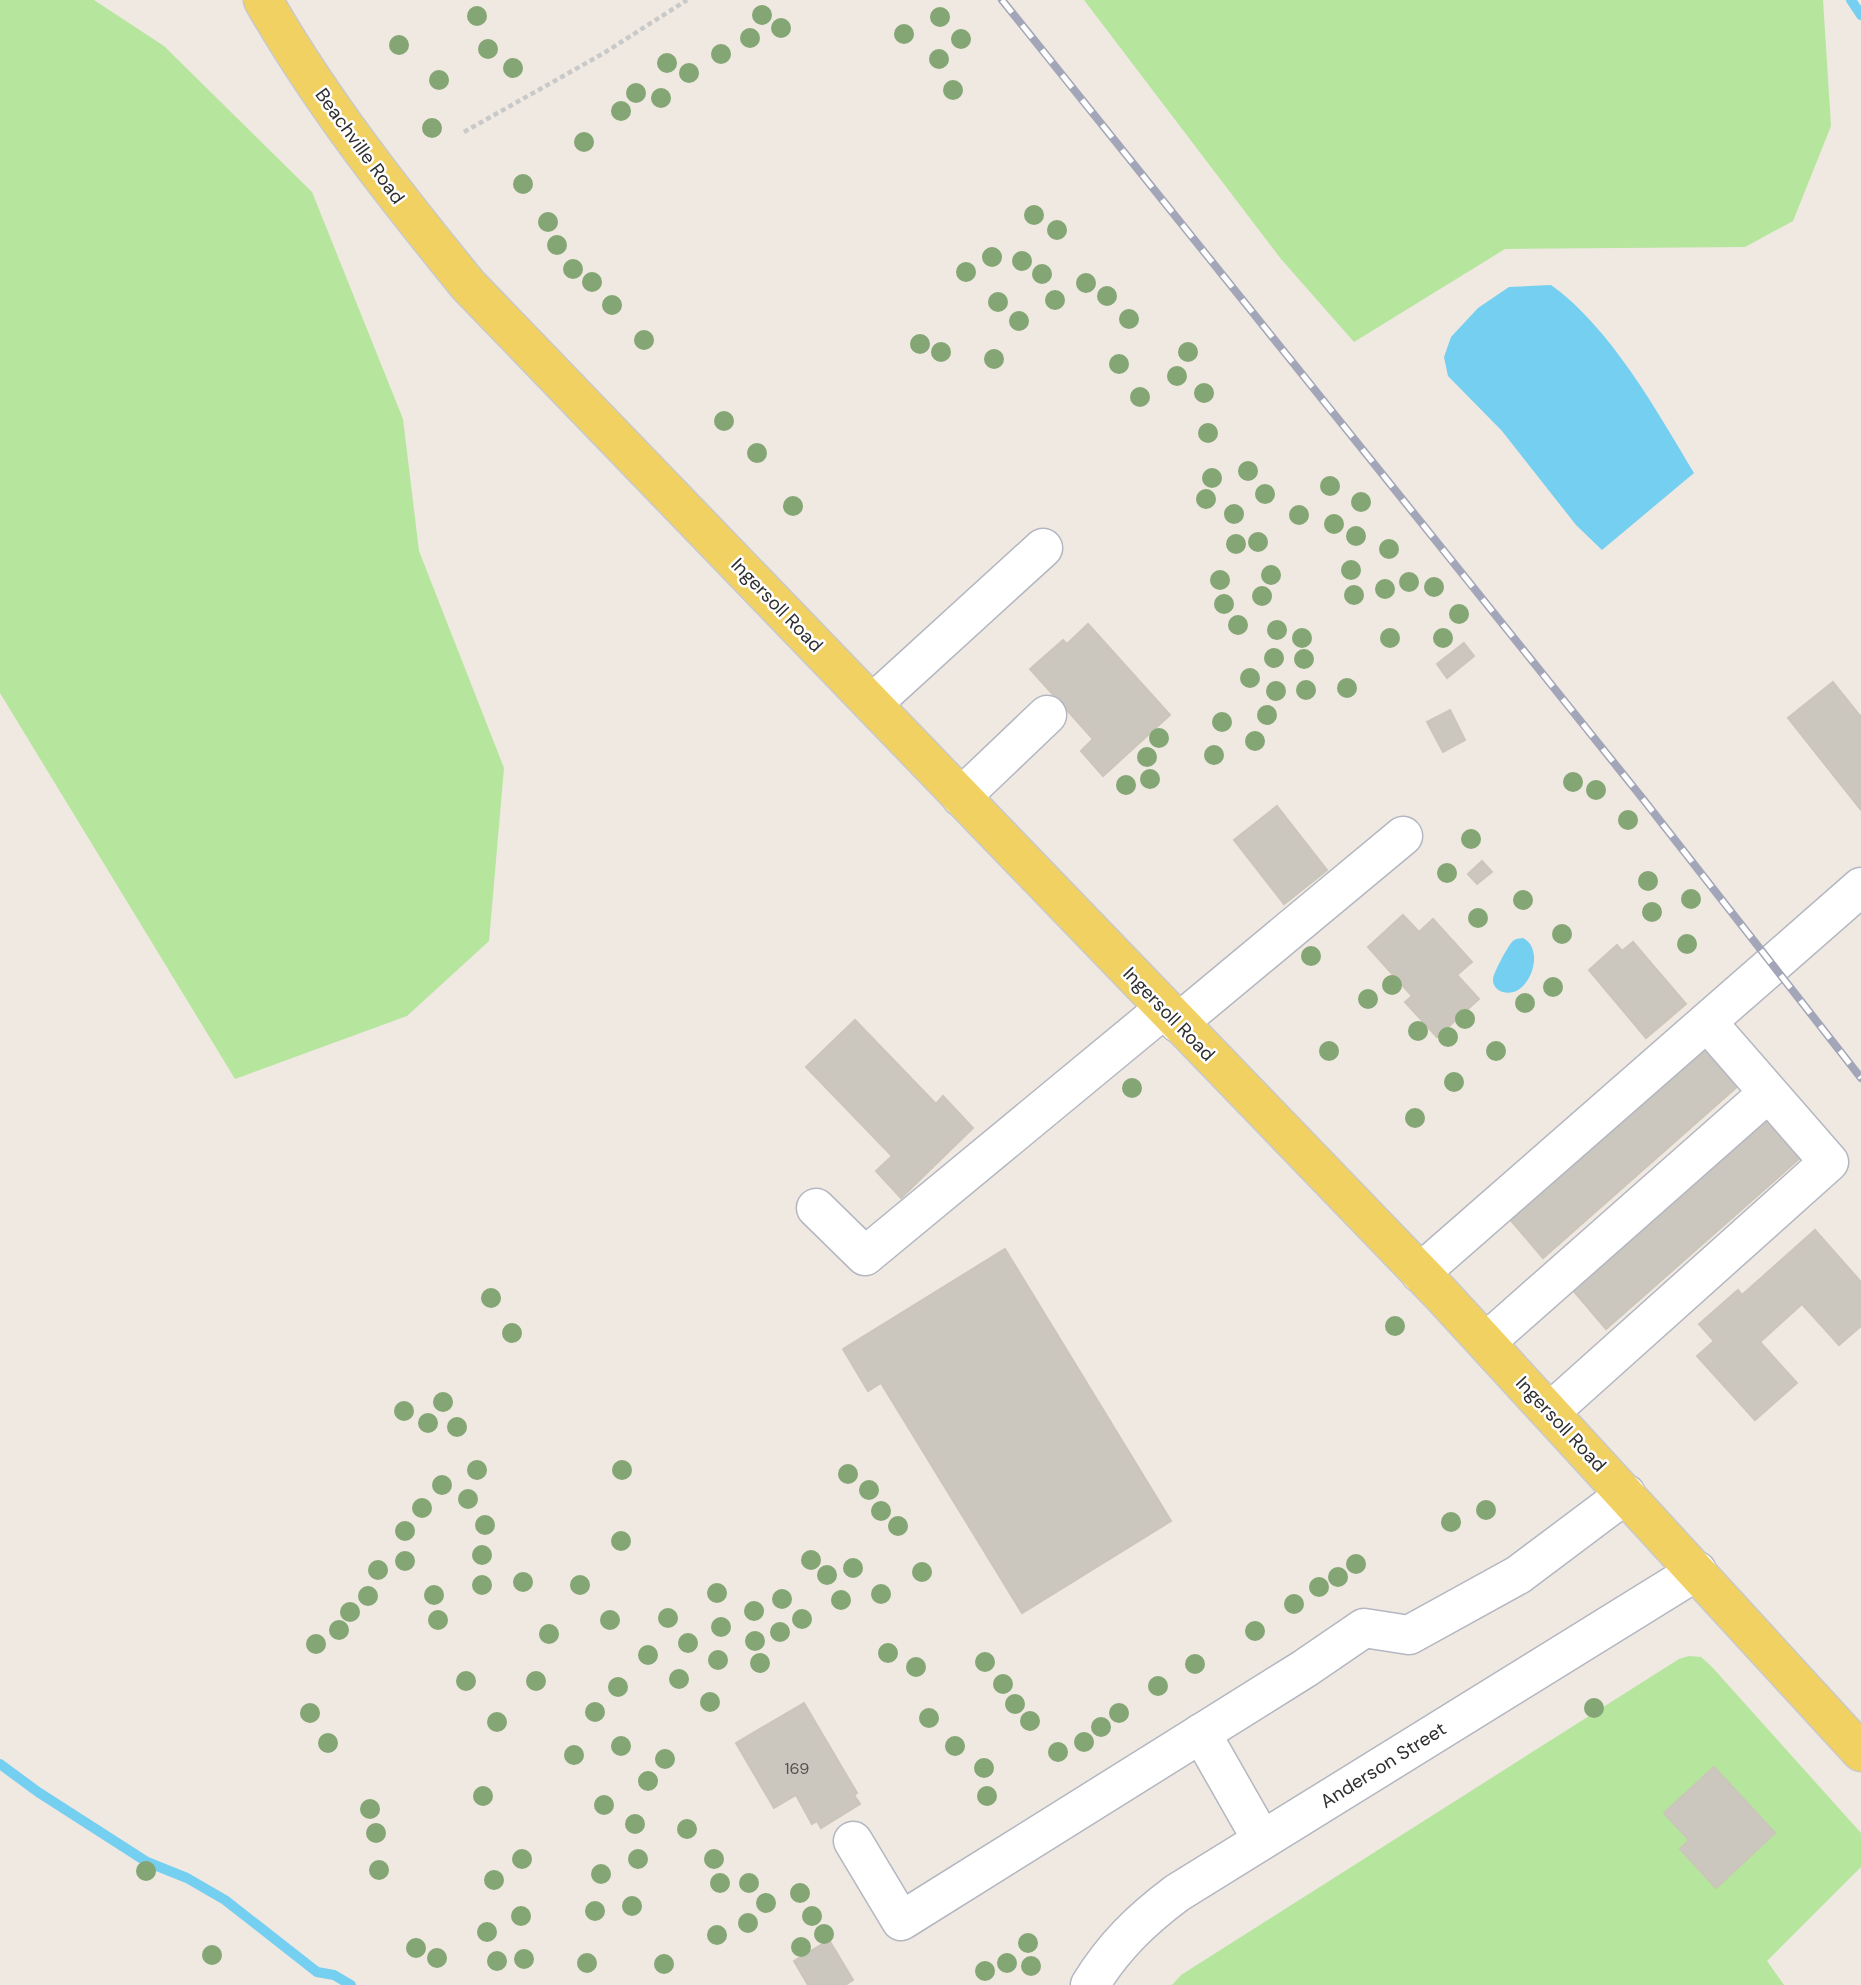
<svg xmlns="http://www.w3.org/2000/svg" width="1861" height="1985" viewBox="0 0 1861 1985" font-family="'DM Sans',sans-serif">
  <rect width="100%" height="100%" fill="#efe9e1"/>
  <g fill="#b6e59e">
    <polygon points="0,0 94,0 164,46 312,192 403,419 419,551 504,768 489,941 407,1016 235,1079 0,693"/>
    <polygon points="1084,0 1823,0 1831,126 1793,221 1745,247 1505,249 1354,342 1281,259"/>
    <polygon points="1689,1656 1701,1657 1712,1667 1861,1833 1861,1867 1767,1961 1784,1985 1172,1985 1181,1975 1679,1659"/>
  </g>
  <g fill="#75cff0">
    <path d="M1551,285C1610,327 1657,411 1694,473L1602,550L1576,525L1502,431L1448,376L1444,357L1451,337L1478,308L1509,287Z"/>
    <path d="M1523,938C1542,948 1534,980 1518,990C1509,996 1493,992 1493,980C1492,975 1509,944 1513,941C1517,938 1518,939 1523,938Z"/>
  </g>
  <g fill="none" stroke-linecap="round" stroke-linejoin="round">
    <g stroke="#75cff0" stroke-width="10">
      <polyline points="1851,0 1861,15"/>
      <polyline points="0,1764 38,1792 147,1862 187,1878 225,1900 317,1972 334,1975 351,1985"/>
    </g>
  </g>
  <g fill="#cbc7bf" stroke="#cbc5ba" stroke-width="2">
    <polygon points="1088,624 1170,715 1103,776 1081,751 1093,739 1030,669 1063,640 1067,644"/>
    <polygon points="1464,643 1474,656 1447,678 1437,664"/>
    <polygon points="1833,682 1861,717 1861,810 1788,718"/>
    <polygon points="1450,710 1465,740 1443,752 1427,722"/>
    <polygon points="1277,806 1327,870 1284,904 1234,840"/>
    <polygon points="1482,861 1492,872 1477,884 1468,874"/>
    <polygon points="1403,915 1419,932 1433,919 1472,962 1457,975 1479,999 1437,1037 1405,1002 1412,996 1368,947"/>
    <polygon points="1633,942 1686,1004 1646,1038 1589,970 1617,945 1622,951"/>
    <polygon points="855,1020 936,1104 943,1096 973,1128 901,1198 876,1171 892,1156 806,1067"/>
    <polygon points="1702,1045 1738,1086 1543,1258 1508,1217"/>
    <polygon points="1766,1118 1800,1158 1606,1329 1572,1289"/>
    <polygon points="1815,1230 1861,1282 1861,1326 1839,1345 1802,1304 1760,1342 1797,1383 1755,1420 1697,1356 1714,1341 1699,1324 1738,1290 1742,1295"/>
    <polygon points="1005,1249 1171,1521 1022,1613 881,1383 868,1391 843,1349"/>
    <polygon points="804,1703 857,1793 854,1795 860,1804 821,1828 817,1821 812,1824 796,1795 774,1808 736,1743"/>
    <polygon points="1714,1767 1775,1833 1716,1888 1680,1849 1689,1840 1664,1813"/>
    <polygon points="829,1940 853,1980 845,1985 808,1985 794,1961"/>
  </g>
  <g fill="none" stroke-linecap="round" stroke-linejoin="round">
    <defs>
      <g id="minor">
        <polyline points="872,704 1043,548"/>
        <polyline points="961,797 1047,715"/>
        <polyline points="1178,1023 1403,836"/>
        <polyline points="816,1208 865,1256 1164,1009"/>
        <polyline points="1420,1273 1861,887"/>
        <polyline points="1486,1342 1768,1093"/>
        <polyline points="1550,1412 1829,1162 1707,1022"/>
        <polyline points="1201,1733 1262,1840"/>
        <polyline points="853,1841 901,1921 1304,1669 1364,1628 1409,1635 1518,1575 1626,1494"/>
        <path d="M1090,1985C1114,1946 1141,1920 1177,1893L1697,1571"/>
      </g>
      <path id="major" d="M263,0C321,102 394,194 468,285L1441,1294L1861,1752"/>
    </defs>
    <use href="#minor" stroke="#b4b7c1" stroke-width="41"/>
    <use href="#major" stroke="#c9c9c9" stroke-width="41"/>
    <polyline stroke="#c9c9c9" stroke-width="4.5" stroke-dasharray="5 3.5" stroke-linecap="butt" points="464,132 604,53 687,0"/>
    <use href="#minor" stroke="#fff" stroke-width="38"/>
    <use href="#major" stroke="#f2d163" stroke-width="38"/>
    <defs>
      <polyline id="rail" points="1002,0 1643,799 1861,1078"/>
    </defs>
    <use href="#rail" stroke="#a3a6b8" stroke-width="8"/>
    <use href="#rail" stroke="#fff" stroke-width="5" stroke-dasharray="16" stroke-linecap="butt"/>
  </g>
  <g fill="#84a574">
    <circle cx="762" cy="15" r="10"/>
    <circle cx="477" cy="16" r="10"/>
    <circle cx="940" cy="17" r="10"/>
    <circle cx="781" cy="28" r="10"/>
    <circle cx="904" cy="34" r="10"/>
    <circle cx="750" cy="38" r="10"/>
    <circle cx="961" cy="39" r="10"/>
    <circle cx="399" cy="45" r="10"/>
    <circle cx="488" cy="49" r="10"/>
    <circle cx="721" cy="54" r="10"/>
    <circle cx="939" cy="59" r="10"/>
    <circle cx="667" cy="63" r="10"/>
    <circle cx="513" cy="68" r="10"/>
    <circle cx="689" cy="73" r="10"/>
    <circle cx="439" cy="80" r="10"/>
    <circle cx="953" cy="90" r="10"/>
    <circle cx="636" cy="93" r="10"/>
    <circle cx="661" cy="98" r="10"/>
    <circle cx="621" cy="111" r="10"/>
    <circle cx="432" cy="128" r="10"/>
    <circle cx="584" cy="142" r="10"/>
    <circle cx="523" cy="184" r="10"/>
    <circle cx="1034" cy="215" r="10"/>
    <circle cx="548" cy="222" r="10"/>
    <circle cx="1057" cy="230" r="10"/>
    <circle cx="557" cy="245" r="10"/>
    <circle cx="992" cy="257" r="10"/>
    <circle cx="1022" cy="261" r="10"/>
    <circle cx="573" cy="269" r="10"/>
    <circle cx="966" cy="272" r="10"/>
    <circle cx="1042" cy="274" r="10"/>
    <circle cx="592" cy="282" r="10"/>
    <circle cx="1086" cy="283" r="10"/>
    <circle cx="1107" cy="296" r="10"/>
    <circle cx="1055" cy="300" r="10"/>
    <circle cx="998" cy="302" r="10"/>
    <circle cx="612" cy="305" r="10"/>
    <circle cx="1129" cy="319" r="10"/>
    <circle cx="1019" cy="321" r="10"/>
    <circle cx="644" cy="340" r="10"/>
    <circle cx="920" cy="344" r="10"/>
    <circle cx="941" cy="352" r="10"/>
    <circle cx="1188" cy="352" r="10"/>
    <circle cx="994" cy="359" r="10"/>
    <circle cx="1119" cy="364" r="10"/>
    <circle cx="1177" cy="376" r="10"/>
    <circle cx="1204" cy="393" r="10"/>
    <circle cx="1140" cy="397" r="10"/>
    <circle cx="724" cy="421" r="10"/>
    <circle cx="1208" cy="433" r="10"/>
    <circle cx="757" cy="453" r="10"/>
    <circle cx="1248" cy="471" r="10"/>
    <circle cx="1212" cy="478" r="10"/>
    <circle cx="1330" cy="486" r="10"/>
    <circle cx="1265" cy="494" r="10"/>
    <circle cx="1206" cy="499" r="10"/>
    <circle cx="1361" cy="502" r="10"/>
    <circle cx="793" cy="506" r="10"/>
    <circle cx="1234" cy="514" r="10"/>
    <circle cx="1299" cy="515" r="10"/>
    <circle cx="1334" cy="524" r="10"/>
    <circle cx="1356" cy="536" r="10"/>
    <circle cx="1258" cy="542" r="10"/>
    <circle cx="1236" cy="544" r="10"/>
    <circle cx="1389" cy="549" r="10"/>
    <circle cx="1351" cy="570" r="10"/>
    <circle cx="1271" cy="575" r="10"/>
    <circle cx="1220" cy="580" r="10"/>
    <circle cx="1409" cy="582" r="10"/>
    <circle cx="1434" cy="587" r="10"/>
    <circle cx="1385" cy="589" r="10"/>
    <circle cx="1354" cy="595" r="10"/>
    <circle cx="1262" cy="596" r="10"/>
    <circle cx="1224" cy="604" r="10"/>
    <circle cx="1459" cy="614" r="10"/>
    <circle cx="1238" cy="625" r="10"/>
    <circle cx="1277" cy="630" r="10"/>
    <circle cx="1302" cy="638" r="10"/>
    <circle cx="1390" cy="638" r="10"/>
    <circle cx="1443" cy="638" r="10"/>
    <circle cx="1274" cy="658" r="10"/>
    <circle cx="1304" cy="659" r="10"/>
    <circle cx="1250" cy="678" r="10"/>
    <circle cx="1347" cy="688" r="10"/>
    <circle cx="1306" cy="690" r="10"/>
    <circle cx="1276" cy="691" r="10"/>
    <circle cx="1267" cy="715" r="10"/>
    <circle cx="1222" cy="722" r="10"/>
    <circle cx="1159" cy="738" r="10"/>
    <circle cx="1255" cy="741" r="10"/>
    <circle cx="1214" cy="755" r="10"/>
    <circle cx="1147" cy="757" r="10"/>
    <circle cx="1150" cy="779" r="10"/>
    <circle cx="1573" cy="782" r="10"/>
    <circle cx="1126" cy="785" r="10"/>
    <circle cx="1596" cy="790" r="10"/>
    <circle cx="1628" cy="820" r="10"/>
    <circle cx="1471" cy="839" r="10"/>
    <circle cx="1447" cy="873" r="10"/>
    <circle cx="1648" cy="881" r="10"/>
    <circle cx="1691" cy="899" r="10"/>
    <circle cx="1523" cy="900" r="10"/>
    <circle cx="1652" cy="912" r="10"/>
    <circle cx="1478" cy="918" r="10"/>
    <circle cx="1562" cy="934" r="10"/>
    <circle cx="1687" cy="944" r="10"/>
    <circle cx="1311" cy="956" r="10"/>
    <circle cx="1392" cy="985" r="10"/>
    <circle cx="1553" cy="987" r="10"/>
    <circle cx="1368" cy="999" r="10"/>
    <circle cx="1525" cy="1003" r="10"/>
    <circle cx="1465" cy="1019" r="10"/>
    <circle cx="1418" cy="1031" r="10"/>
    <circle cx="1448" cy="1037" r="10"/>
    <circle cx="1329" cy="1051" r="10"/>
    <circle cx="1496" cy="1051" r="10"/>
    <circle cx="1454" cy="1082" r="10"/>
    <circle cx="1132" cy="1088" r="10"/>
    <circle cx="1415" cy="1118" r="10"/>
    <circle cx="491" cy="1298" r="10"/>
    <circle cx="1395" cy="1326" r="10"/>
    <circle cx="512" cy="1333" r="10"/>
    <circle cx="443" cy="1402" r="10"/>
    <circle cx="404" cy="1411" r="10"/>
    <circle cx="428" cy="1423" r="10"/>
    <circle cx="457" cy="1427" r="10"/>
    <circle cx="477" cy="1470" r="10"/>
    <circle cx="622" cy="1470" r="10"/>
    <circle cx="848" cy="1474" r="10"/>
    <circle cx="442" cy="1485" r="10"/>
    <circle cx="869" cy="1490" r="10"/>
    <circle cx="468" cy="1499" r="10"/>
    <circle cx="422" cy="1508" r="10"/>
    <circle cx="1486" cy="1510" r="10"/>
    <circle cx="881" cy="1511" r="10"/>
    <circle cx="1451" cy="1522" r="10"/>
    <circle cx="485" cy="1525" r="10"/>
    <circle cx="898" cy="1526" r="10"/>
    <circle cx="405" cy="1531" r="10"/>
    <circle cx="621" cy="1541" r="10"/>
    <circle cx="482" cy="1555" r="10"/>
    <circle cx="811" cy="1560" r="10"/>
    <circle cx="405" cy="1561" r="10"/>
    <circle cx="1356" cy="1564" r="10"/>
    <circle cx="853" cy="1568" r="10"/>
    <circle cx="378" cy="1570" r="10"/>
    <circle cx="922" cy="1572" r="10"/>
    <circle cx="827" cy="1575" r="10"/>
    <circle cx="1338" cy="1577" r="10"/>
    <circle cx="523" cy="1582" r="10"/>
    <circle cx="482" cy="1585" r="10"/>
    <circle cx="580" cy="1585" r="10"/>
    <circle cx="1319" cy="1587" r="10"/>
    <circle cx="717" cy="1593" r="10"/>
    <circle cx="881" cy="1594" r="10"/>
    <circle cx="434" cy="1595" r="10"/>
    <circle cx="368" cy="1596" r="10"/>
    <circle cx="782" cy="1599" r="10"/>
    <circle cx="841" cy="1600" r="10"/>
    <circle cx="1294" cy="1604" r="10"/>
    <circle cx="754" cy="1611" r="10"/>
    <circle cx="350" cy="1612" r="10"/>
    <circle cx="668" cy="1618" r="10"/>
    <circle cx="802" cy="1619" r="10"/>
    <circle cx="438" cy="1620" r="10"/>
    <circle cx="610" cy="1620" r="10"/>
    <circle cx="721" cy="1627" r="10"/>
    <circle cx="339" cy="1630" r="10"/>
    <circle cx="1255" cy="1631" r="10"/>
    <circle cx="780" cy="1632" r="10"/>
    <circle cx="549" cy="1634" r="10"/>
    <circle cx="755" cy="1641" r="10"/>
    <circle cx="688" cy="1643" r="10"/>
    <circle cx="316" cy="1644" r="10"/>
    <circle cx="888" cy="1653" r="10"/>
    <circle cx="648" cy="1655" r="10"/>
    <circle cx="718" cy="1660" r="10"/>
    <circle cx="985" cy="1662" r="10"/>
    <circle cx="760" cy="1663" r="10"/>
    <circle cx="1195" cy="1664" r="10"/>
    <circle cx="916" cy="1667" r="10"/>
    <circle cx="679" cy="1679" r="10"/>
    <circle cx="466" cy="1681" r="10"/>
    <circle cx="536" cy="1681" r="10"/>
    <circle cx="1003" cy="1684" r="10"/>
    <circle cx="1158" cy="1686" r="10"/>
    <circle cx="618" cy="1687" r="10"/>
    <circle cx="710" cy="1702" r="10"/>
    <circle cx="1015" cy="1704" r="10"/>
    <circle cx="1594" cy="1708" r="10"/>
    <circle cx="595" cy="1712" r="10"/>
    <circle cx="310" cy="1713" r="10"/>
    <circle cx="1119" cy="1713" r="10"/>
    <circle cx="929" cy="1718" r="10"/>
    <circle cx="1030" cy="1721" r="10"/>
    <circle cx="497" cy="1722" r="10"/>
    <circle cx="1101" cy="1727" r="10"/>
    <circle cx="1084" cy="1742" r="10"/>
    <circle cx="328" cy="1743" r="10"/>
    <circle cx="621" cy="1746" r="10"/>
    <circle cx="955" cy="1746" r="10"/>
    <circle cx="1058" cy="1752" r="10"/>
    <circle cx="574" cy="1755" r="10"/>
    <circle cx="665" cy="1759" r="10"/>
    <circle cx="984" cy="1768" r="10"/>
    <circle cx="648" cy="1781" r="10"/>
    <circle cx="483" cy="1796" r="10"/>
    <circle cx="987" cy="1796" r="10"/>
    <circle cx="604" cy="1805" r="10"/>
    <circle cx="370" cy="1809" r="10"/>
    <circle cx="635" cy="1824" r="10"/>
    <circle cx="687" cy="1829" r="10"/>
    <circle cx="376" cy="1833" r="10"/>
    <circle cx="522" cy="1859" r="10"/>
    <circle cx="638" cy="1859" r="10"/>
    <circle cx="714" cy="1859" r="10"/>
    <circle cx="379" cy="1870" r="10"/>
    <circle cx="146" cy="1871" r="10"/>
    <circle cx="601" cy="1874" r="10"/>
    <circle cx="494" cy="1880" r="10"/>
    <circle cx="720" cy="1883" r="10"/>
    <circle cx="749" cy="1883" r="10"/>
    <circle cx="800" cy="1893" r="10"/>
    <circle cx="766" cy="1903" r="10"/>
    <circle cx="632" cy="1906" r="10"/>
    <circle cx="595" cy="1911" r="10"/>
    <circle cx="521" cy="1916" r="10"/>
    <circle cx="812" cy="1916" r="10"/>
    <circle cx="748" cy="1923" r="10"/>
    <circle cx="487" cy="1932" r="10"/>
    <circle cx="824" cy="1934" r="10"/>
    <circle cx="717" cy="1935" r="10"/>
    <circle cx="1028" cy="1943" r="10"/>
    <circle cx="801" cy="1947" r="10"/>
    <circle cx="416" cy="1948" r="10"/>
    <circle cx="212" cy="1955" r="10"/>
    <circle cx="437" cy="1958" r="10"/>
    <circle cx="524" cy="1959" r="10"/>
    <circle cx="497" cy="1961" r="10"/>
    <circle cx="587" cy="1963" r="10"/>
    <circle cx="1007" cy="1963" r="10"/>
    <circle cx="664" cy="1964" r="10"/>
    <circle cx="1031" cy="1966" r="10"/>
    <circle cx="985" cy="1971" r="10"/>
  </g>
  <g text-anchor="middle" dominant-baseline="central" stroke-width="5" stroke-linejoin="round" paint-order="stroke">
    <g font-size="16" fill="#555452">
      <text x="797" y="1768">169</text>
    </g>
    <g font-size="19" fill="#2e2e2e" stroke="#fff">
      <text transform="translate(360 146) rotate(54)">Beachville Road</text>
      <text transform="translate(777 605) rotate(46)">Ingersoll Road</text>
      <text transform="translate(1169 1014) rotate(46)">Ingersoll Road</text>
      <text transform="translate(1561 1424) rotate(47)">Ingersoll Road</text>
      <text transform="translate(1383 1765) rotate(-32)">Anderson Street</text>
    </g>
  </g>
</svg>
